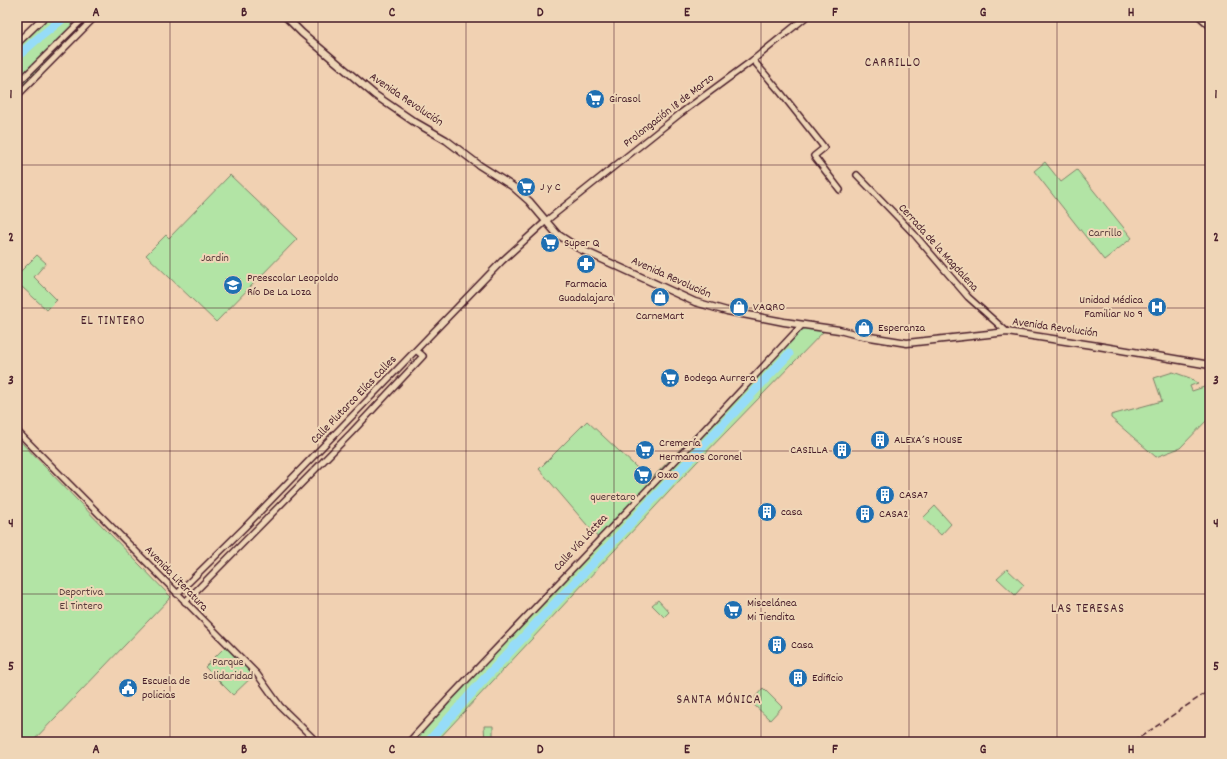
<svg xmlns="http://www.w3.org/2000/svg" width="1227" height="759" viewBox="0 0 1227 759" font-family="Dekko,sans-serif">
  <rect width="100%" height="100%" fill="#f1d1b2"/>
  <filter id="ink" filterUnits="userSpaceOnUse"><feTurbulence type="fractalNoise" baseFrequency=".025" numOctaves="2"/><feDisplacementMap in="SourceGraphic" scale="8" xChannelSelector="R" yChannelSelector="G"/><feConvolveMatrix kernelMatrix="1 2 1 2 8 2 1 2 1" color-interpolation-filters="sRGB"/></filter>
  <g filter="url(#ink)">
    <g fill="#b2e4a5" stroke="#7e8268">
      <polygon points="48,17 85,17 17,84 17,43"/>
      <polygon points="87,17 93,17 17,93 17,87"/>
      <polygon points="1045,162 1061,182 1077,170 1132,238 1104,260 1034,171"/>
      <polygon points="230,175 297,239 216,322 146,255 166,235 169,238"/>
      <polygon points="37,255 46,263 34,277 57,300 47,310 22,287 17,292 17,275"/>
      <polygon points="802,325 827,328 695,464 436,742 413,742 518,626 599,539 539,469 587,421 650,480"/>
      <polygon points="1173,372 1190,378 1198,383 1190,386 1192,391 1210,385 1210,417 1180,448 1156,457 1111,418 1111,415 1162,401 1154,378"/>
      <polygon points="17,438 171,597 32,742 17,742"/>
      <polygon points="935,506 951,524 941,535 923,518"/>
      <polygon points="1007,569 1024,585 1015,595 997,578"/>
      <polygon points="658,600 669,612 664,617 652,605"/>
      <polygon points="227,645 255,674 233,695 205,667"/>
      <polygon points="763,688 782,707 770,720 751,702"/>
      <polygon points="484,726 493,726 493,741 485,742"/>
    </g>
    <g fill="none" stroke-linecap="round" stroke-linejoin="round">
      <g stroke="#96dcf8" stroke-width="9">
        <polyline points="17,57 36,40 65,17"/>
        <polyline points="428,742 486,677 789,354"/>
      </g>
      <defs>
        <g id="tertiary">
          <polyline points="1200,17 1210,26"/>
          <polyline points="753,60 781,93 823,146 824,148 814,156 840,190"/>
          <polyline points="17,84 85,17"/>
          <polyline points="17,96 95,17"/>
          <polyline points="857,175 914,234 968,297 1007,332"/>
          <polyline points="17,431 257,674 280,706 317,742"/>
          <polyline points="177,594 244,528 502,261 546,221 681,113 753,60 806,17"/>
          <polyline points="185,602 351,433 423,356 417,351"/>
          <polyline points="409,742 450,697 691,444 802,325"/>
        </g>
        <g id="secondary">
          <polyline points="286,17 302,33 375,95 413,121 446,140 479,165 512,186 529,201 557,234 580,249 695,302 727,311 784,322 839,330 858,335 907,343 1007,332 1098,346 1210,365"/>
          <polyline points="17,43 44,17"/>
        </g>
      </defs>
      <use href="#tertiary" stroke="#4a1f2b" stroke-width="8"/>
      <use href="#secondary" stroke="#4a1f2b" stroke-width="9"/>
      <use href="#tertiary" stroke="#efd6b7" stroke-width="5"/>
      <use href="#secondary" stroke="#efd6b7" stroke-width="6"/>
      <g stroke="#4a1f2b" stroke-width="1.5" stroke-dasharray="6 3" stroke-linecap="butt">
        <polyline points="1206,17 1210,20"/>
        <polyline points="1133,742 1210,690"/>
      </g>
    </g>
  </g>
  <path fill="none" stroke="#4a1f2b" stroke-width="1" stroke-opacity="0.55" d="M170,17V742M318,17V742M466,17V742M614,17V742M761,17V742M909,17V742M1057,17V742M17,165H1210M17,308H1210M17,451H1210M17,594H1210"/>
  <defs>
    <symbol id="supermarket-disc" viewBox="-11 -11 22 22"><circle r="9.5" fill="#1f6fb2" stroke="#efd6b7"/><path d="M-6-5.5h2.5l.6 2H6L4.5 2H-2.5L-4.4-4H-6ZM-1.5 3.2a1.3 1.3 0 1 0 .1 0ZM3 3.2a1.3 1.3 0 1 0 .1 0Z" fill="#fff"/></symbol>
    <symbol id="pharmacy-disc" viewBox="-11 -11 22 22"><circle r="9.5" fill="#1f6fb2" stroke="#efd6b7"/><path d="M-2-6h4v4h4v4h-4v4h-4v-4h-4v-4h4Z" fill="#fff"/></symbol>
    <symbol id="school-disc" viewBox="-11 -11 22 22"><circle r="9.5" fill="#1f6fb2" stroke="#efd6b7"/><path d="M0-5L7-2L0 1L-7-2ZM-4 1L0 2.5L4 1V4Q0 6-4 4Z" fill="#fff"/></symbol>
    <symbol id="shop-disc" viewBox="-11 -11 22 22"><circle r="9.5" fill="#1f6fb2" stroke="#efd6b7"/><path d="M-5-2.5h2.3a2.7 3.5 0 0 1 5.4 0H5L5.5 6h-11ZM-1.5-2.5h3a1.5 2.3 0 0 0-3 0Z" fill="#fff"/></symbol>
    <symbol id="hospital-disc" viewBox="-11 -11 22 22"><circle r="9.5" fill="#1f6fb2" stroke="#efd6b7"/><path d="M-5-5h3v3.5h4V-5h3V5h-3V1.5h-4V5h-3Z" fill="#fff"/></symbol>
    <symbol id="building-disc" viewBox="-11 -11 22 22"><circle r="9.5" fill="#1f6fb2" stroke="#efd6b7"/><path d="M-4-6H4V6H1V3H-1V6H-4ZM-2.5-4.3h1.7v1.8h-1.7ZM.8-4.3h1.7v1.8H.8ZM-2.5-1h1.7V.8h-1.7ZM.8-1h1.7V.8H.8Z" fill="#fff"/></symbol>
    <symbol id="civic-disc" viewBox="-11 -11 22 22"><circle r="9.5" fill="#1f6fb2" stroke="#efd6b7"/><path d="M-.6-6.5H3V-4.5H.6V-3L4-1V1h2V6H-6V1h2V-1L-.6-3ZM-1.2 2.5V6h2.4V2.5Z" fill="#fff"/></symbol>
  </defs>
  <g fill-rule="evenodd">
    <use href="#supermarket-disc" x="584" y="88" width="22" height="22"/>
    <use href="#supermarket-disc" x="515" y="176" width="22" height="22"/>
    <use href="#supermarket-disc" x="539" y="232" width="22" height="22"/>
    <use href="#pharmacy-disc" x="575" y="253" width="22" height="22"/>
    <use href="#school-disc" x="222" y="274" width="22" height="22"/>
    <use href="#shop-disc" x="649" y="286" width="22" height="22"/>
    <use href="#shop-disc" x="728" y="296" width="22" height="22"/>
    <use href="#hospital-disc" x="1146" y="296" width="22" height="22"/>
    <use href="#shop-disc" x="853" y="317" width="22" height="22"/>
    <use href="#supermarket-disc" x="659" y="367" width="22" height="22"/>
    <use href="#building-disc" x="869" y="429" width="22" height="22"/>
    <use href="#supermarket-disc" x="634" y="439" width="22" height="22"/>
    <use href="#building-disc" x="831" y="439" width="22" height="22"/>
    <use href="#supermarket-disc" x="632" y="464" width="22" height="22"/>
    <use href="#building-disc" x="874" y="484" width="22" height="22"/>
    <use href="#building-disc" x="756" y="501" width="22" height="22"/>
    <use href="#building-disc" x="854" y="503" width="22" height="22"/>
    <use href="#supermarket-disc" x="722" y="599" width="22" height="22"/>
    <use href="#building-disc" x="766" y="634" width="22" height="22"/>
    <use href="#building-disc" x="787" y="667" width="22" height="22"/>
    <use href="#civic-disc" x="117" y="677" width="22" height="22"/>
  </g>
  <g text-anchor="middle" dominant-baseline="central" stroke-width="4" stroke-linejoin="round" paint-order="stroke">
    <g font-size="12" fill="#4a1f2b" stroke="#efd6b7" text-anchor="start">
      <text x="609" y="99">Girasol</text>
      <text x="540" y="187">J y C</text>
      <text x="564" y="243">Super Q</text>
      <text x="247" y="278">Preescolar Leopoldo<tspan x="247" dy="14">Río De La Loza</tspan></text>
      <text x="586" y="284" text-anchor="middle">Farmacia<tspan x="586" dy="14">Guadalajara</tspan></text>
      <text x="1143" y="300" text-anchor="end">Unidad Médica<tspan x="1143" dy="14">Familiar No 9</tspan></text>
      <text x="753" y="307">VAQRO</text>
      <text x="660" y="316" text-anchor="middle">CarneMart</text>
      <text x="878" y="328">Esperanza</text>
      <text x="684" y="378">Bodega Aurrera</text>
      <text x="894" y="440">ALEXA´S HOUSE</text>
      <text x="659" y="443">Cremería<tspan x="659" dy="14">Hermanos Coronel</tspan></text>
      <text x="828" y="450" text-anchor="end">CASILLA</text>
      <text x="657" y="475">Oxxo</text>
      <text x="899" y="495">CASA7</text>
      <text x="781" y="512">casa</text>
      <text x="879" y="514">CASA2</text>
      <text x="747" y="603">Miscelánea<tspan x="747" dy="14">Mi Tiendita</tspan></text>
      <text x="791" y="645">Casa</text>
      <text x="812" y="678">Edificio</text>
      <text x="142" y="681">Escuela de<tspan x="142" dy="14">policias</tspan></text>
    </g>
    <g font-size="12" fill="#4a1f2b" stroke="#efd6b7">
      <text transform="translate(406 100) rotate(34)">Avenida Revolución</text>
      <text transform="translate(669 111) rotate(-38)">Prolongación 18 de Marzo</text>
      <text transform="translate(938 248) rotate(48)">Cerrada de la Magdalena</text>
      <text transform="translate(671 278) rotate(24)">Avenida Revolución</text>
      <text transform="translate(1055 328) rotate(8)">Avenida Revolución</text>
      <text transform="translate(354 400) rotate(-46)">Calle Plutarco Elías Calles</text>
      <text transform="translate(581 543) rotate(-47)">Calle Vía Láctea</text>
      <text transform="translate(176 579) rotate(46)">Avenida Literatura</text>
    </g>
    <g font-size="12" fill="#5a3d3d" stroke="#efd6b7">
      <text x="1105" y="233">Carrillo</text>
      <text x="215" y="258">Jardin</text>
      <text x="613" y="497">queretaro</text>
      <text x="81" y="592">Deportiva<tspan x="81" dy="14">El Tintero</tspan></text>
      <text x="228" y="662">Parque<tspan x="228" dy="14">Solidaridad</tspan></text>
    </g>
    <g font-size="13" letter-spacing="1" fill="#4a1f2b" stroke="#efd6b7">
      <text x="893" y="63">CARRILLO</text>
      <text x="113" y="321">EL TINTERO</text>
      <text x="1088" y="609">LAS TERESAS</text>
      <text x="719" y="700">SANTA MÓNICA</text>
    </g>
  </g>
  <rect width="1227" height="759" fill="none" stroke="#efd6b7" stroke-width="44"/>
  <rect x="22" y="22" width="1183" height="715" fill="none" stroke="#4a1f2b" stroke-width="1.5"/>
  <g font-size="13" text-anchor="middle" font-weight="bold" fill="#4a1f2b">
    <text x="96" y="16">A</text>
    <text x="244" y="16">B</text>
    <text x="392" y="16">C</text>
    <text x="540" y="16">D</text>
    <text x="687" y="16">E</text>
    <text x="835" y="16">F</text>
    <text x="983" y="16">G</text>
    <text x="1131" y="16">H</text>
    <text x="11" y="98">1</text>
    <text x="1216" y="98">1</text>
    <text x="11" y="241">2</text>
    <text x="1216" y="241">2</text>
    <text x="11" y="384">3</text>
    <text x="1216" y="384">3</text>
    <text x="11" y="527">4</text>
    <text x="1216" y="527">4</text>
    <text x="11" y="670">5</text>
    <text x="1216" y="670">5</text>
    <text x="96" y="753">A</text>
    <text x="244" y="753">B</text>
    <text x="392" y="753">C</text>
    <text x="540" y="753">D</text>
    <text x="687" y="753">E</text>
    <text x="835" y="753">F</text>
    <text x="983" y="753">G</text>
    <text x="1131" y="753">H</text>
  </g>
</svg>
